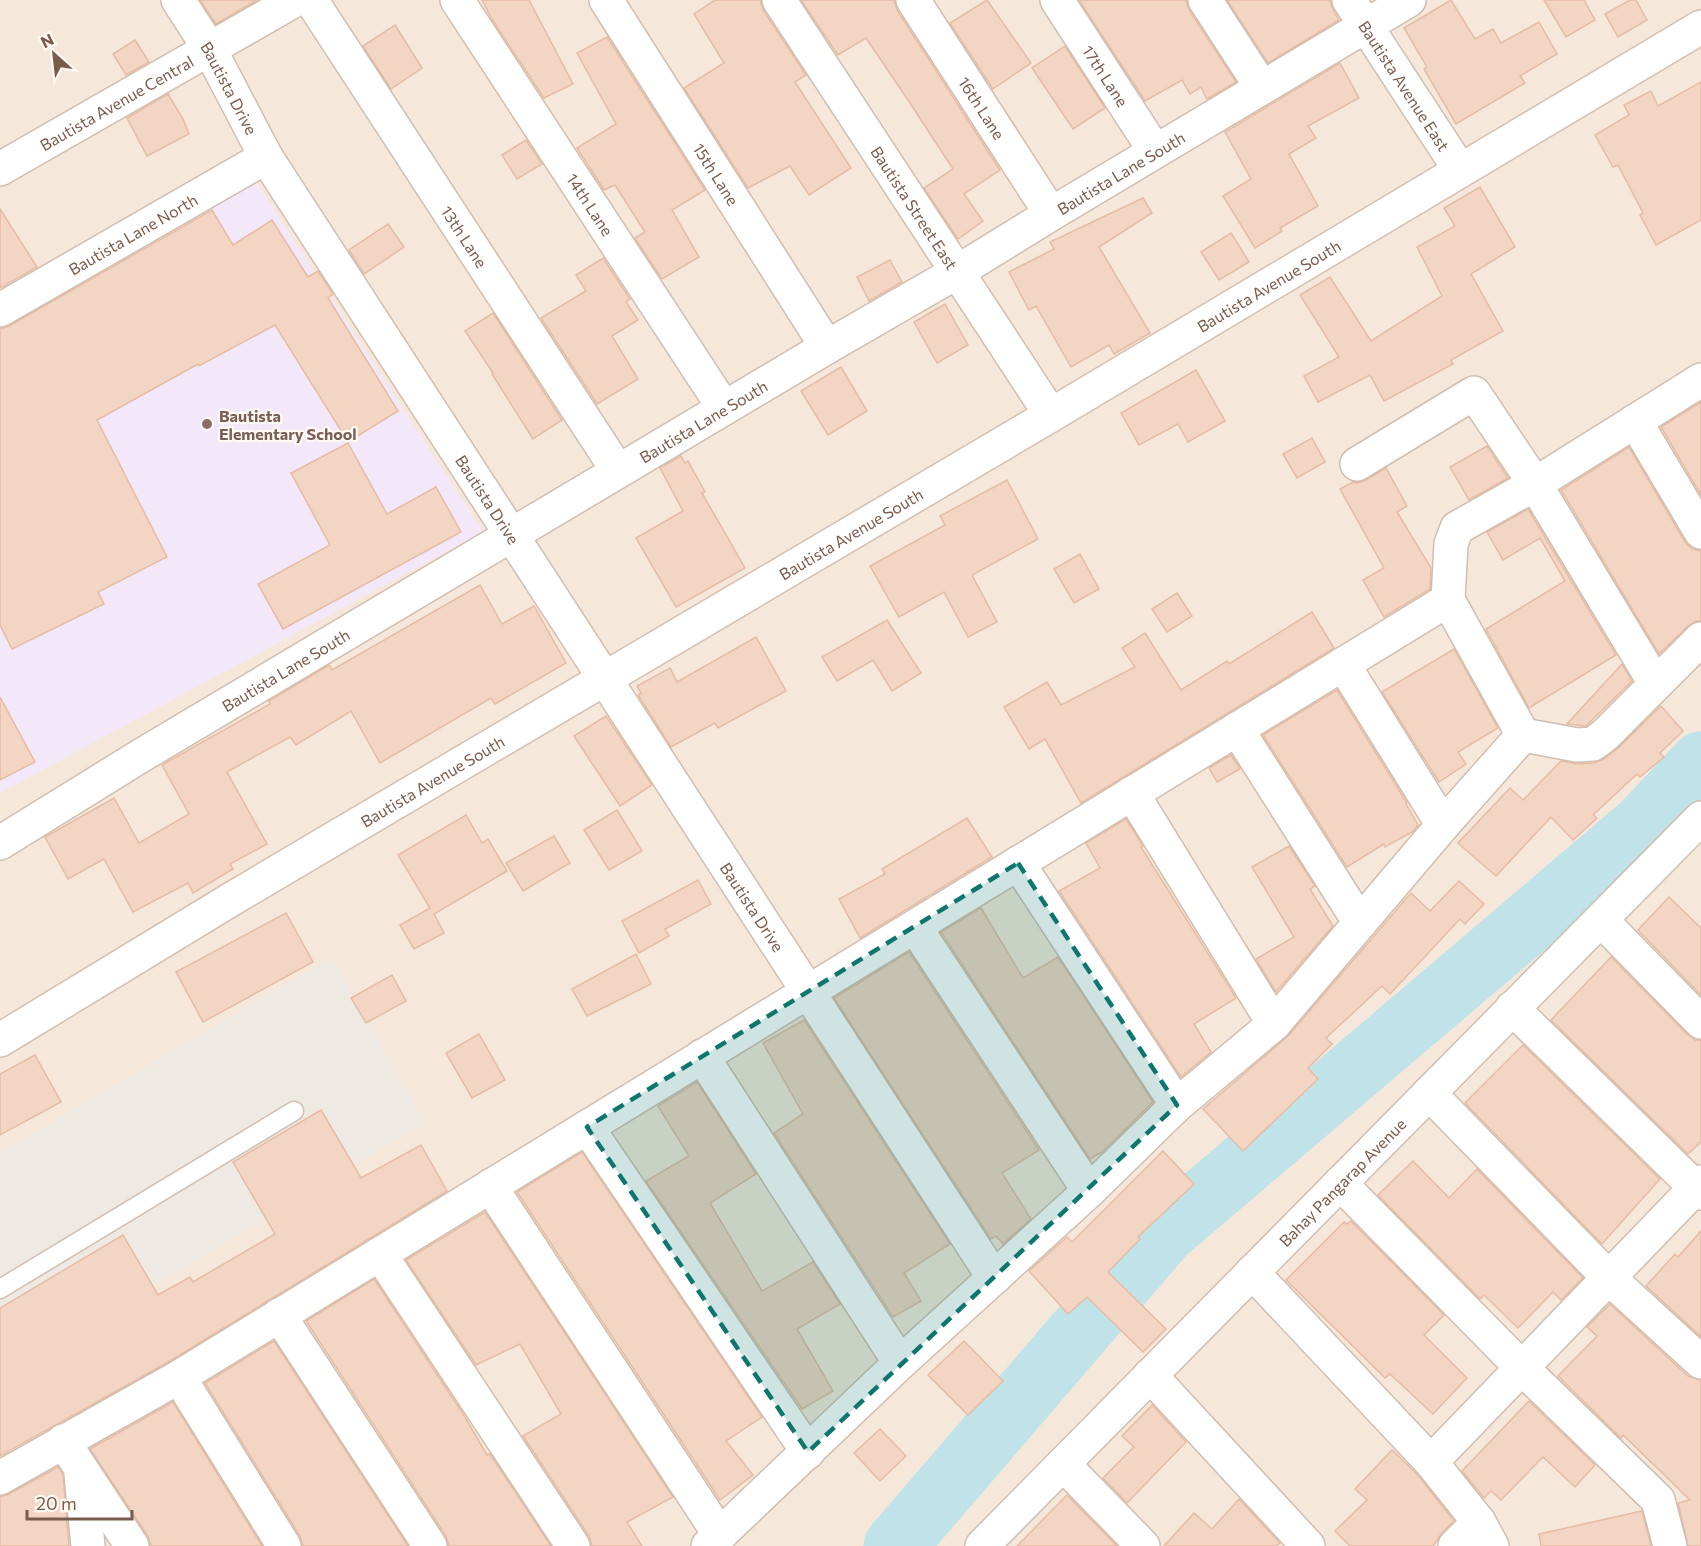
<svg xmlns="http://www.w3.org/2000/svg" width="1701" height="1546" viewBox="0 0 1701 1546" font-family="Commissioner,sans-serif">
  <rect width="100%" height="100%" fill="#fdf6ec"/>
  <rect fill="#f5e8da" x="0" y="0" width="1701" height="1546"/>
  <polygon fill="#efe9e4" points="331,957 425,1123 0,1378 0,1153"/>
  <polygon fill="#f3e8fa" points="251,174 483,532 0,793 0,315"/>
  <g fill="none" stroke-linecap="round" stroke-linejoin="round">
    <polyline stroke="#bfe3e8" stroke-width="63" points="895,1546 1165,1232 1643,825 1701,763"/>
  </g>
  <g fill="#f3d5c3" stroke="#e6bba3" stroke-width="1.5">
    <polygon points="200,0 257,0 216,24"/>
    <polygon points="482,0 529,0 573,84 544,98 492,19"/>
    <polygon points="715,0 760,0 763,10 806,75 795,82 851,168 809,195 790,166 748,188 684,88 724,63 694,14"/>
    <polygon points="801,0 894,0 897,10 1000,170 964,194 983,221 958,239 924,188 953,169 908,100 866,38 838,55"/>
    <polygon points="987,0 1031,63 993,89 950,23"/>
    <polygon points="1079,0 1186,0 1189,10 1236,82 1207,99 1201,87 1190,94 1182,80 1145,101"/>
    <polygon points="1227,0 1330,0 1333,10 1339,20 1268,63"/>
    <polygon points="1451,0 1475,39 1493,29 1501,43 1539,22 1557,54 1520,76 1525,83 1456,124 1424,69 1427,67 1404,28"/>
    <polygon points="1544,0 1584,0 1595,20 1566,37"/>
    <polygon points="1630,0 1636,0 1647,20 1618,37 1605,14"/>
    <polygon points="395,25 422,68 391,89 363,46"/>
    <polygon points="607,37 705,190 672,210 699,257 662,279 635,238 645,232 615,185 604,190 577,148 616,124 577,53"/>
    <polygon points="135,40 149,62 126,75 113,54"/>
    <polygon points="1065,46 1105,108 1073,129 1032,68"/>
    <polygon points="1340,63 1359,98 1308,126 1316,138 1289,154 1318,206 1280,228 1282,231 1255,248 1223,196 1251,179 1225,132"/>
    <polygon points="1701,82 1701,220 1656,245 1640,215 1643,213 1618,165 1613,167 1595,135 1629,115 1624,105 1651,91 1658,106"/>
    <polygon points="168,94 183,119 189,134 147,156 127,118"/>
    <polygon points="526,140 542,164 517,179 502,155"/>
    <polygon points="1480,187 1515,247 1471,274 1503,331 1451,360 1453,364 1384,401 1370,375 1318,402 1304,376 1339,357 1300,295 1330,277 1371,341 1442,296 1417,247 1455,226 1444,208"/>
    <polygon points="1143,198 1152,213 1099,247 1150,333 1114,354 1109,345 1071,367 1036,306 1029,310 1009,272 1054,249 1050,242"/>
    <polygon points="0,209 37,267 0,288"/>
    <polygon points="212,210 233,245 272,220 308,277 318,271 333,294 328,298 398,411 348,442 275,325 199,366 198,364 97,420 167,557 98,592 104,604 12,649 0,625 0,329 9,326"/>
    <polygon points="388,224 404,247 364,274 349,250"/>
    <polygon points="1231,233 1249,262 1219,280 1201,252"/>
    <polygon points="603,258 630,299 626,302 638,320 612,336 638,379 597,404 541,318 586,291 576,275"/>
    <polygon points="890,260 902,282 869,301 857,277"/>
    <polygon points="945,304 968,345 937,363 914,322"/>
    <polygon points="493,313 562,420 533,439 492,374 493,373 465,331"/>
    <polygon points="841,367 867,411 828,435 801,391"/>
    <polygon points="1196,370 1225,421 1188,442 1178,424 1139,445 1121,413"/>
    <polygon points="1701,402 1701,495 1661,427"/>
    <polygon points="1312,438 1325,462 1297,478 1283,454"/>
    <polygon points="348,443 387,514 436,487 461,532 283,629 258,584 330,545 291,473"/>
    <polygon points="1487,446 1508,478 1469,500 1450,467"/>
    <polygon points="1629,447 1685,542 1692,549 1701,551 1701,621 1696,621 1688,626 1659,654 1561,490"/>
    <polygon points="681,456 685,463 688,461 705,492 702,493 745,568 676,607 636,538 683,511 660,468"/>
    <polygon points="1386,468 1407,506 1397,512 1431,568 1430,589 1384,617 1363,580 1384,568 1340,489 1353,482 1358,483 1366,480"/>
    <polygon points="1007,480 1038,539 972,575 997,622 968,637 944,592 899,617 870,566 945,525 940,516"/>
    <polygon points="1528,509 1616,655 1529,708 1486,629 1565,581 1540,538 1503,560 1487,532"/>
    <polygon points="1080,554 1099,589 1074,603 1054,569"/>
    <polygon points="480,585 502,624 534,606 566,663 495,704 491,698 380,763 351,711 296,745 290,737 227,772 267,844 230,864 233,869 193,893 188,883 133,912 104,859 68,879 45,837 114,798 139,843 189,814 162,765 270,704 269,701 329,665 332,670"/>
    <polygon points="1177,593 1192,616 1167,632 1152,609"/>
    <polygon points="1312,612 1334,648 1081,803 1045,739 1029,749 1004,707 1047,682 1061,705 1135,667 1122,648 1145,633 1181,690 1227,661 1229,664"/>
    <polygon points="887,620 921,673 892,691 873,660 837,681 822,657"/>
    <polygon points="756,637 786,691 718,728 715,723 671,747 638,695 641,693 637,686 670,668 677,682"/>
    <polygon points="1454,649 1498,728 1458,752 1466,764 1439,782 1382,692"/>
    <polygon points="1622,664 1632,681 1586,726 1567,724"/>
    <polygon points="1337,690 1407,803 1406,804 1418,825 1414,831 1385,847 1384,844 1347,867 1263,735"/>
    <polygon points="0,697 35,762 0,780"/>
    <polygon points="1661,706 1683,731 1660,753 1664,757 1640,777 1637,774 1593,815 1597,818 1573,840 1551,817 1496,876 1458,843 1510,788 1523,800 1561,761 1578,764 1594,763 1604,759 1618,748"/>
    <polygon points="606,716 652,785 620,806 574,736"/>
    <polygon points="1231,755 1240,769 1217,782 1209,768"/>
    <polygon points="617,810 642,851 609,870 584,830"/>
    <polygon points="466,815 482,843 488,839 507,871 434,914 444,933 414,949 400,925 430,908 398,855"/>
    <polygon points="967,818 992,857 860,938 839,899 885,874 882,869"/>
    <polygon points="1126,819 1143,846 1141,847 1236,998 1194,1024 1211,1052 1181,1077 1059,891 1100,868 1086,843"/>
    <polygon points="554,836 570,863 523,891 506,863"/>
    <polygon points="1289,846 1315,886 1310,889 1333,926 1276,992 1256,959 1294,937 1252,867"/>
    <polygon points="698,880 711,904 665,929 669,936 639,953 622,921"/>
    <polygon points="1459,881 1484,904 1465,924 1460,919 1390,994 1382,986 1326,1038 1332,1044 1308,1068 1318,1079 1243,1151 1203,1109 1288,1036 1411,893 1430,911"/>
    <polygon points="1669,897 1701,928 1701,995 1638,930"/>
    <polygon points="981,908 1023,978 1058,957 1153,1102 1102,1152 1090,1159 941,932"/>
    <polygon points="286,913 313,962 203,1022 176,972"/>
    <polygon points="909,952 1039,1150 1002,1173 1031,1219 1003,1244 996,1236 991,1239 834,998"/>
    <polygon points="636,954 651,984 587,1016 572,989"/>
    <polygon points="1611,957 1688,1035 1695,1040 1701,1040 1701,1142 1688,1154 1551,1020"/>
    <polygon points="392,975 406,1001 366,1023 351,998"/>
    <polygon points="804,1020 950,1244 904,1273 921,1301 893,1317 774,1133 803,1114 763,1043"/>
    <polygon points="479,1034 505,1080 472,1098 446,1053"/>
    <polygon points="1523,1045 1660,1179 1602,1244 1465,1103"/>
    <polygon points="35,1055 61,1102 0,1135 0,1074"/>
    <polygon points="697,1082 756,1174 710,1203 762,1291 813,1262 840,1304 797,1329 833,1391 802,1409 646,1181 689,1156 658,1106"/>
    <polygon points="321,1110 361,1178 421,1145 447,1191 170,1361 0,1456 0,1308 123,1235 158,1295 190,1277 193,1282 275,1234 233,1162"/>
    <polygon points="1163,1151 1194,1184 1138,1237 1140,1239 1108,1272 1166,1329 1143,1352 1087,1297 1068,1314 1029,1271 1067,1237 1072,1242"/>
    <polygon points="582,1152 762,1417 726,1441 753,1475 720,1500 517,1192"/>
    <polygon points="1413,1161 1449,1198 1477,1169 1583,1278 1561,1300 1553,1292 1518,1328 1484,1295 1480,1299 1378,1195"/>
    <polygon points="485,1212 673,1497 627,1522 642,1546 592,1546 589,1536 523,1436 561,1414 520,1344 476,1365 406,1260"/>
    <polygon points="1351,1221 1444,1315 1424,1335 1467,1378 1433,1414 1390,1374 1385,1378 1286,1280 1344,1222 1347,1224"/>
    <polygon points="1701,1231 1701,1337 1646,1286 1675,1254 1678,1257"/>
    <polygon points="374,1279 463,1414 487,1455 490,1454 551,1546 449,1546 446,1536 306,1321"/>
    <polygon points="1610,1304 1688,1376 1701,1380 1701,1546 1688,1546 1678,1503 1690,1500 1623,1435 1621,1438 1558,1376 1597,1336 1587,1327"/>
    <polygon points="274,1341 408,1546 303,1546 300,1536 205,1383"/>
    <polygon points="964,1341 1003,1381 968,1415 928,1375"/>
    <polygon points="1529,1401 1595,1465 1575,1487 1543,1457 1501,1500 1491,1491 1484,1498 1462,1471"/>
    <polygon points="173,1402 262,1546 151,1546 148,1536 90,1449"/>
    <polygon points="1152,1405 1186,1442 1127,1503 1103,1478 1134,1447 1122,1436"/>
    <polygon points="880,1429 906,1456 880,1481 854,1453"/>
    <polygon points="1392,1450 1417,1474 1454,1521 1442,1533 1433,1546 1350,1546 1335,1531 1367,1500 1355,1489"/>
    <polygon points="58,1467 63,1474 69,1546 0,1546 0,1497 9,1494"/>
    <polygon points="1067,1495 1117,1546 1017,1546"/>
    <polygon points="1239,1499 1280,1543 1276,1546 1164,1546 1194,1513 1212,1529"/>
    <polygon points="1642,1511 1651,1546 1541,1546 1539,1534"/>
  </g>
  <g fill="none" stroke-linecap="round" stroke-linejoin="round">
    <defs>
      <polyline id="lane" points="0,1289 294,1111"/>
      <g id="street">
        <path id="s1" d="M178,0L209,48L266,157L994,1278"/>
        <path id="s2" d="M311,0L618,471"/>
        <path id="s3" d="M457,0L724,408"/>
        <path id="s4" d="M606,0L827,347"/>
        <path id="s5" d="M779,0L1051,415"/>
        <path id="s6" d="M913,0L1051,214"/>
        <path id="s7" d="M1057,0L1155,151"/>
        <polyline points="1205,0 1262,88"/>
        <path id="s8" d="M1349,0L1460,170"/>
        <path id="s9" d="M0,169L295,0"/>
        <path id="s10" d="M0,310L266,157"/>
        <polyline points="1635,421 1701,532"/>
        <polyline points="1357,464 1474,393 1535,484 1655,683"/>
        <polyline points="1343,664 1443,825"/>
        <polyline points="1237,729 1360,923"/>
        <polyline points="1523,735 1577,745 1593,744 1605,735 1701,639"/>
        <polyline points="1132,793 1274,1024"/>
        <path id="s11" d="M0,843L142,755L827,347L957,272L1051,214L1409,0"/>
        <polyline points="1018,863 1177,1105"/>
        <polyline points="1601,920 1701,1022"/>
        <polyline points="915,927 1089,1191"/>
        <polyline points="1512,1008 1701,1193"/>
        <polyline points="702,1056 900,1363"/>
        <polyline points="1429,1093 1609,1278 1701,1362"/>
        <polyline points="587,1127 808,1452"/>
        <polyline points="1340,1183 1522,1368 1658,1500 1670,1546"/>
        <polyline points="490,1186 720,1535"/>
        <polyline points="380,1254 573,1546"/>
        <polyline points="1252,1272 1431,1462 1479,1522 1492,1546"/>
        <polyline points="279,1315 430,1546"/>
        <polyline points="1150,1375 1308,1546"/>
        <polyline points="179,1377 284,1546"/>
        <polyline points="63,1441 132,1546"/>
        <polyline points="1431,1462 1701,1182"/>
        <polyline points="1063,1464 1143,1546"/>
        <polyline points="81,1474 88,1546"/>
        <polyline points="0,1478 179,1377 1448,600 1451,544 1457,528 1535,484 1701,380"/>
        <polyline points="708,1546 900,1363 1089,1191 1177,1105 1274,1024 1443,825 1523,735 1448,600"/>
        <path id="s12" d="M982,1546L1701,818"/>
        <polyline points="1455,1546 1479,1522"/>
      </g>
      <g id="secondary">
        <path id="s13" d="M0,1040L235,897L1051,415L1701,27"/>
      </g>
    </defs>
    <use href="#lane" stroke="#d1beb0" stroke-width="21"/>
    <use href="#street" stroke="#d1beb0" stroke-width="36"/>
    <use href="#secondary" stroke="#d6c0b0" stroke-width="36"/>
    <use href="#lane" stroke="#fff" stroke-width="18"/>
    <use href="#street" stroke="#fff" stroke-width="33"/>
    <use href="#secondary" stroke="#fff" stroke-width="33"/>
  </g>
  <path fill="#0f766e" fill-opacity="0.2" stroke="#0f766e" stroke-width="4.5" stroke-dasharray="12 8" stroke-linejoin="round" d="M1018,863L1177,1105L808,1452L587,1127Z"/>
  <circle fill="#8d6e63" stroke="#fffaf3" stroke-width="2" cx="207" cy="424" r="6"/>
  <g text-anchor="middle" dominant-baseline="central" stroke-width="4.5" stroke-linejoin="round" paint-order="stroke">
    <g font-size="16" fill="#7a5c4d" stroke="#fffaf3">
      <text stroke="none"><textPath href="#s7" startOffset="90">17th Lane</textPath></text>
      <text stroke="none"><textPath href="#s8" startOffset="102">Bautista Avenue East</textPath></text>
      <text stroke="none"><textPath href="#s1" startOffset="102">Bautista Drive</textPath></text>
      <text stroke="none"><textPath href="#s9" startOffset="134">Bautista Avenue Central</textPath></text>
      <text stroke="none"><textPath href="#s6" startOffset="128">16th Lane</textPath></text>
      <text stroke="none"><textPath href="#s11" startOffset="1306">Bautista Lane South</textPath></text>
      <text stroke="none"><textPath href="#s4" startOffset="206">15th Lane</textPath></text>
      <text stroke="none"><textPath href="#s3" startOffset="244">14th Lane</textPath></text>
      <text stroke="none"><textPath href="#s5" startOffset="248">Bautista Street East</textPath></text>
      <text stroke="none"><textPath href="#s10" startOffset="153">Bautista Lane North</textPath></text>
      <text stroke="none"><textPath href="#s2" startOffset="282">13th Lane</textPath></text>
      <text stroke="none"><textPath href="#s13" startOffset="1476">Bautista Avenue South</textPath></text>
      <text stroke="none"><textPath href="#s11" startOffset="820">Bautista Lane South</textPath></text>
      <text stroke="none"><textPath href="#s1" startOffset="588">Bautista Drive</textPath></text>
      <text stroke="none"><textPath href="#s13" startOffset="990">Bautista Avenue South</textPath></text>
      <text stroke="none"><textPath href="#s11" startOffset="334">Bautista Lane South</textPath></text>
      <text stroke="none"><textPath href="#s13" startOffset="504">Bautista Avenue South</textPath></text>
      <text stroke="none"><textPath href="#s1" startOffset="1074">Bautista Drive</textPath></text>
      <text stroke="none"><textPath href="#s12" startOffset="512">Bahay Pangarap Avenue</textPath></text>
    </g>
    <g font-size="16" font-weight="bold" fill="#785e54" stroke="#fffaf3" text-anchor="start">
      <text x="219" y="415">Bautista<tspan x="219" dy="18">Elementary School</tspan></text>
    </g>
  </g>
  <g transform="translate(54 54) rotate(333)" stroke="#fffaf3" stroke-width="4.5" paint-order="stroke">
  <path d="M0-4.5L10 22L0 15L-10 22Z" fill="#7a5c4d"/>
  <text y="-9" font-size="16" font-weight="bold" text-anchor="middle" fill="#7a5c4d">N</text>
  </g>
  <path d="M27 1510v9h105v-9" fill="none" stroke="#7a5c4d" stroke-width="3"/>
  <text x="36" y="1510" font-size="18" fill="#7a5c4d" stroke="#fffaf3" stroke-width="4.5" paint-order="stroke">20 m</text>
</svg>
